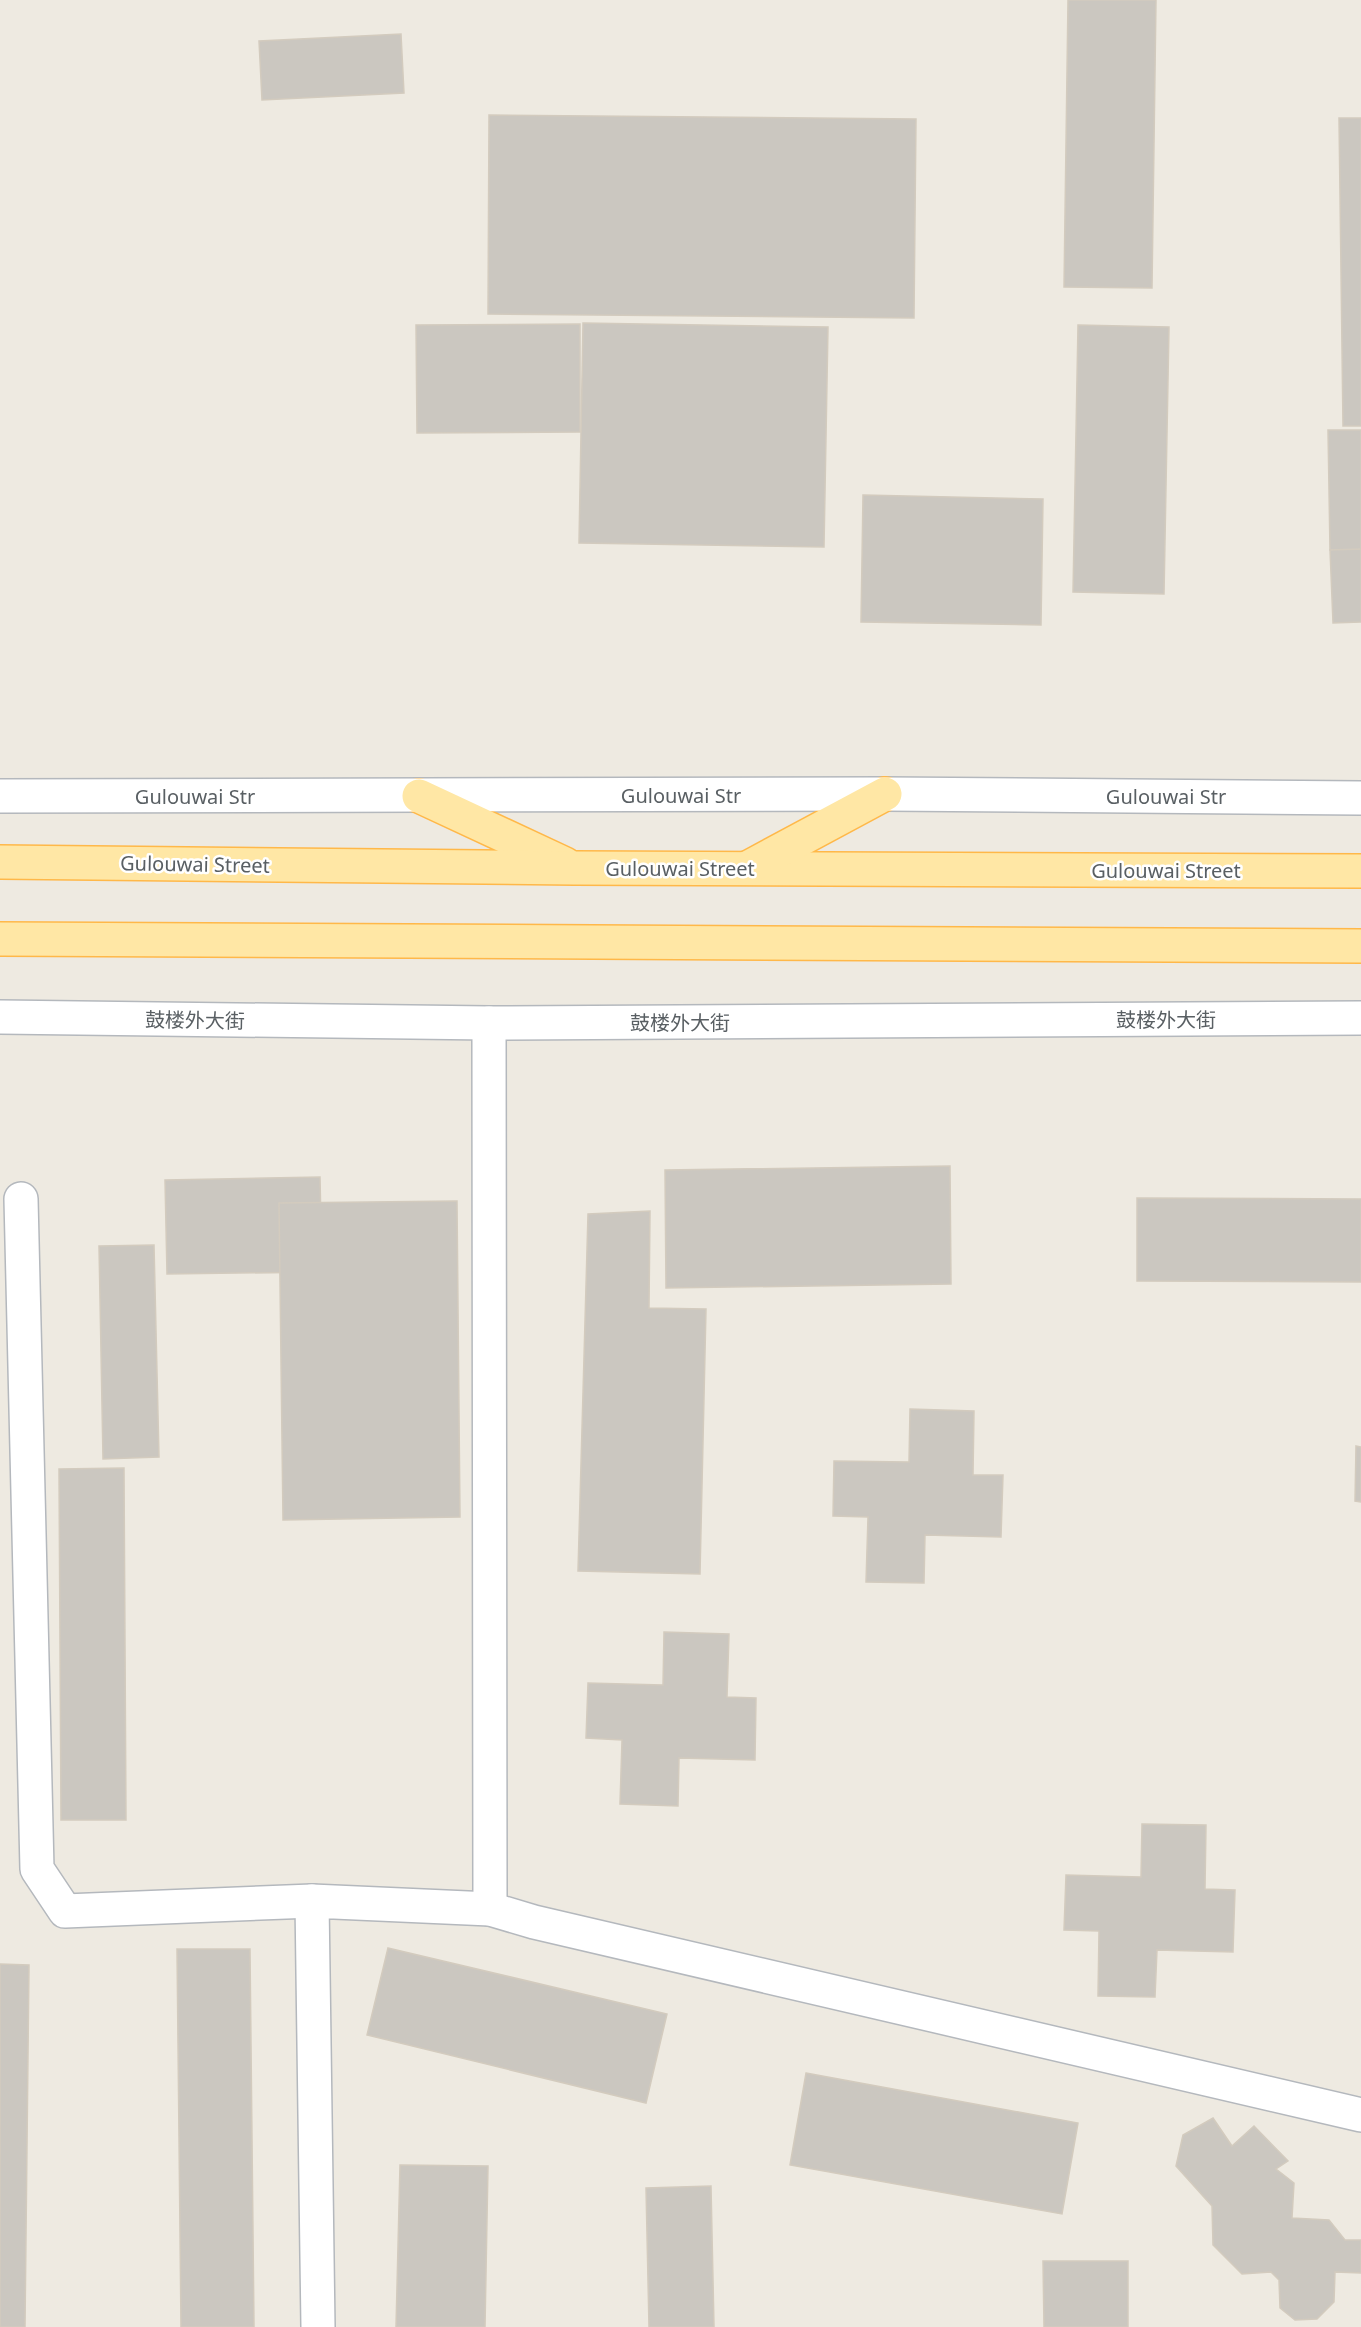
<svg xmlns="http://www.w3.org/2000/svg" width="1361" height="2327" viewBox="0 0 1361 2327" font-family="'Noto Sans','Noto Sans SC',sans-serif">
  <rect width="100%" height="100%" fill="#eeeae1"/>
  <g fill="#cbc7c0" stroke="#d3cbbe" stroke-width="1.5">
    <polygon points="1068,0 1156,0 1152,288 1064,287"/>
    <polygon points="401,34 404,93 262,100 259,41"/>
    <polygon points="489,115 916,119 914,318 488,314"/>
    <polygon points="1339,118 1361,118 1361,426 1343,426"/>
    <polygon points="583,323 828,327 824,547 579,543"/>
    <polygon points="580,324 580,432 417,433 416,325"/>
    <polygon points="1078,325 1169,327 1164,594 1073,592"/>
    <polygon points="1328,430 1361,430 1361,550 1330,550"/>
    <polygon points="863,495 1043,499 1041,625 861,622"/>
    <polygon points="1361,549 1361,622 1333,623 1330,550"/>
    <polygon points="950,1166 951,1284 666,1288 665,1170"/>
    <polygon points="320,1177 322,1272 167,1274 165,1180"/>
    <polygon points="1137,1198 1361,1199 1361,1282 1137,1281"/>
    <polygon points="457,1201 460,1517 283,1520 279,1203"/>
    <polygon points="650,1211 649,1308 706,1309 700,1574 578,1571 588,1214"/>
    <polygon points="154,1245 159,1457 103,1459 99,1246"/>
    <polygon points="910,1409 974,1411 973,1475 1003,1475 1001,1537 925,1535 924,1583 866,1582 868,1517 833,1516 834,1461 909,1462"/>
    <polygon points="1356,1446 1361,1447 1361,1502 1355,1501"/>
    <polygon points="124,1468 126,1820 61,1820 59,1469"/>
    <polygon points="664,1632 729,1634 727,1697 756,1698 755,1760 679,1758 678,1806 620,1804 622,1740 586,1738 588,1683 663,1685"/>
    <polygon points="1142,1824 1206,1825 1205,1889 1235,1890 1233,1952 1157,1950 1155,1997 1098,1996 1099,1931 1064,1930 1066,1875 1141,1877"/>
    <polygon points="388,1948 667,2014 646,2103 367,2035"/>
    <polygon points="177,1949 250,1949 254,2327 181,2327"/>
    <polygon points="0,1964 29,1965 25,2327 0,2327"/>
    <polygon points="806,2073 1078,2123 1062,2214 790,2165"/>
    <polygon points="1213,2118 1232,2146 1254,2126 1288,2161 1276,2169 1294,2183 1292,2218 1329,2220 1345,2240 1361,2240 1361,2273 1335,2272 1334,2302 1317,2319 1295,2320 1280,2308 1279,2280 1271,2272 1242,2274 1213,2245 1212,2206 1176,2166 1183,2135"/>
    <polygon points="400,2165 488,2166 485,2327 396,2327"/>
    <polygon points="711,2186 714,2327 649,2327 646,2188"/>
    <polygon points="1043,2261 1128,2261 1128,2327 1044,2327"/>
  </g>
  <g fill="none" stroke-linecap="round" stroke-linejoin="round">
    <defs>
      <g id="minor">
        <polyline points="0,796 885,794 1361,798"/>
        <polyline points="0,1017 489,1023 1361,1018"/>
        <polyline points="489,1023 490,1909"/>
        <polyline points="21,1199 37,1869 65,1911 312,1901"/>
        <polyline points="318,2327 312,1901 490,1909 534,1922 1361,2115"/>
      </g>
      <g id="major">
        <polyline points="419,796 565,864"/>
        <polyline points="0,862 574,868 1361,871"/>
        <polyline points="749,867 885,794"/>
        <polyline points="0,939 1361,946"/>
      </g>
    </defs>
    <use href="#minor" stroke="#b4b8bd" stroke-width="36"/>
    <use href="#major" stroke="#ffb849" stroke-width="36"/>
    <use href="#minor" stroke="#fff" stroke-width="33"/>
    <use href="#major" stroke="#ffe7a5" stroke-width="33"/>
  </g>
  <g text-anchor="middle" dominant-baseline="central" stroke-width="5" stroke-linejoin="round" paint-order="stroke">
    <g font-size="20" fill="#595f63" stroke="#fff">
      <text x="681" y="795">Gulouwai Str</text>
      <text x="195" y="796">Gulouwai Str</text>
      <text x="1166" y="796">Gulouwai Str</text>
      <text transform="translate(195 864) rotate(1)">Gulouwai Street</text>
      <text x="680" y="868">Gulouwai Street</text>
      <text x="1166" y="870">Gulouwai Street</text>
      <text x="1166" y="1019">鼓楼外大街</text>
      <text transform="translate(195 1020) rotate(1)">鼓楼外大街</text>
      <text x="680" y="1022">鼓楼外大街</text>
    </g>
  </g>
</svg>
